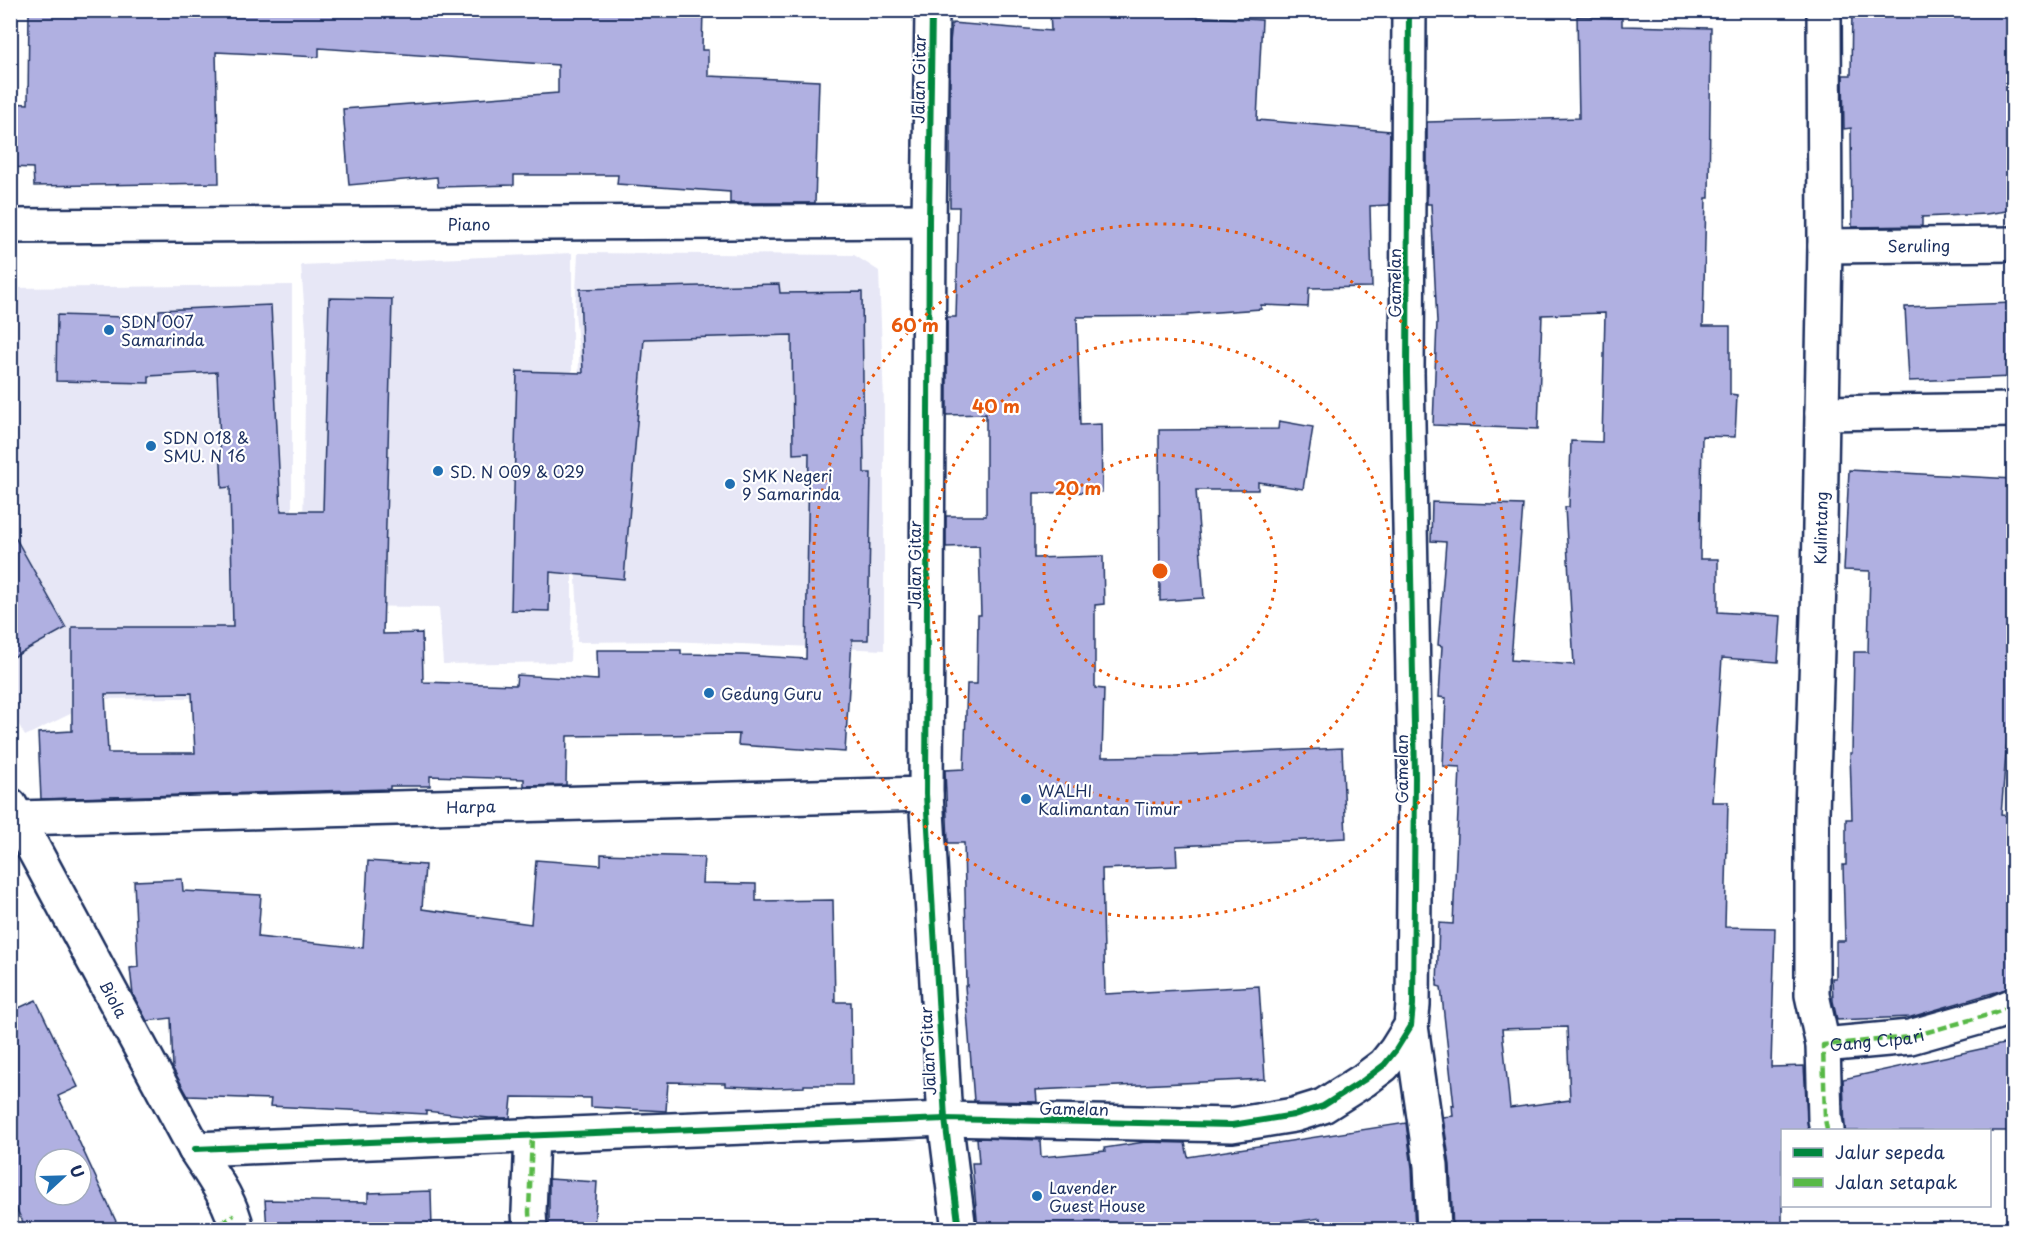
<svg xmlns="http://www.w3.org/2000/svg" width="2024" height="1240" viewBox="0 0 2024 1240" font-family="'Playpen Sans',sans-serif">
  <rect width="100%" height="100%" fill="#fff"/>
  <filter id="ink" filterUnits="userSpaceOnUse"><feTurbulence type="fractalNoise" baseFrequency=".0167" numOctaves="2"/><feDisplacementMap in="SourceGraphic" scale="12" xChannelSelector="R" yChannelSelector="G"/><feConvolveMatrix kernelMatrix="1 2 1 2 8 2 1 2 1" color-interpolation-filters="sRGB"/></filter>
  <g filter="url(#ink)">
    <g fill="#e7e7f6">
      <polygon points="572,253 572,605 570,662 443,664 439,607 314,606 302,602 306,330 301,265"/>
      <polygon points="578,253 854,255 879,271 884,404 884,650 669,641 577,642 578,615 575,563 579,353 575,312"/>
      <polygon points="292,285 292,604 253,697 101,699 25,736 10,708 10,288"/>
    </g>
    <g fill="#b0b0e1" stroke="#1b2f5e" stroke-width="1.5" fill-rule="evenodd">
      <polygon points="29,10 703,10 702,50 708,50 708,76 819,81 815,203 730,203 730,192 617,184 618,175 514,175 514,185 438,187 437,177 349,185 343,109 558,93 558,65 319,48 319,57 216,52 219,183 34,186 33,168 10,167 10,103 28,104"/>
      <polygon points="1050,10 1188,10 1188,16 1262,20 1257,120 1390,131 1389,205 1370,206 1372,287 1309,288 1308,307 1261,305 1261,309 1188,314 1188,316 1077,317 1080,425 1101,424 1102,492 1034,493 1034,558 1103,556 1104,604 1095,605 1095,688 1104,689 1102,757 1175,756 1342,748 1346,838 1176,846 1177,866 1102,869 1105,994 1259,986 1265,1079 1036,1090 1037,1102 974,1101 965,986 967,986 964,843 948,843 945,770 964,769 967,684 977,684 978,615 981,615 979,546 946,547 946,516 986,516 986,414 947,415 947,317 956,317 959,207 950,207 950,42 952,23 1051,31"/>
      <polygon points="1852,10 2013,10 2013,210 1986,214 1922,217 1922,226 1852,227 1851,128 1844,129 1843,75 1851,75"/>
      <path d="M1577,16L1622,18V26L1711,28L1709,198H1706L1703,326H1730V394L1737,395L1735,437L1702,436L1700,559H1718V612L1781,616L1778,662L1722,658L1712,802H1728L1725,927L1775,928L1771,1067L1804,1066L1808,1131H1782V1230H1453L1450,1165L1443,1117L1453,1116L1452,1105L1454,1106L1441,987L1437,986L1439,923L1453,924L1460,767L1443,766L1446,698L1439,697L1442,646L1438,645L1446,542L1431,541L1432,502L1523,505L1511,660L1574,665L1565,507H1569L1571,441L1602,442L1605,313L1542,315L1538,429L1433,425L1437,322L1431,204H1427V122L1579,118ZM1567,1027L1570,1100L1510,1108L1502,1029Z"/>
      <path d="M779,284L780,293L862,292L864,473H871L868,640H852L845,752L738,745L739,734L567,736L566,785L524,786V779L430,776V786H390V789L41,799L38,733L72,731V627H233L230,487L222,488L217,372L149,376V383L56,381L57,315L159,318V310L271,305L281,511H323L329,298L392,299L383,634L422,633L423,682L516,685L517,675L598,680L597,650H681V654L743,655L806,659L809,453L793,454L792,335L644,339L624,579L550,572L549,611L511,610L517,371L583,373L580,289ZM192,693L195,753H108L105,694Z"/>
      <polygon points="2013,303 2013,377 1909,381 1905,307"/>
      <polygon points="1279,421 1313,427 1303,489 1258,482 1258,490 1196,490 1204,598 1160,601 1159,430 1278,429"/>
      <polygon points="1849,470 2013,479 2013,578 2010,578 2011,741 2007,741 2001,815 2013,816 2013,987 1911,1017 1837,1020 1833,1001 1832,978 1836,978 1836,941 1845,941 1843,865 1846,865 1846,819 1852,819 1850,753 1852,753 1854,652 1868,652 1870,571 1844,570"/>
      <polygon points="10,528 66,628 10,659"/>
      <polygon points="601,854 704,857 702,883 756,884 756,901 833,900 835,1002 851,1002 852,1085 804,1085 804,1087 776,1088 725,1086 725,1083 668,1082 666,1111 591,1107 591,1098 512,1097 510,1118 489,1118 426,1111 426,1114 270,1106 271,1099 188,1096 173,1069 171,1018 147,1021 133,995 130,968 138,967 134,881 182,879 183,891 261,895 258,937 363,948 368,861 425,865 422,909 531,924 536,860 601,865"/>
      <path d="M36,1000L78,1087L58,1096L120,1230H27L10,1196V1012ZM45,1159H81V1195H45Z"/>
      <polygon points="2013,1042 2013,1131 1845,1131 1843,1079"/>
      <polygon points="1406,1123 1412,1168 1415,1230 1321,1230 1320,1218 1240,1230 978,1230 972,1163 979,1163 977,1138 1040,1140 1041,1157 1105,1151 1104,1148 1145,1142 1185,1143 1188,1157"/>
      <polygon points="549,1179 597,1182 594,1230 549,1230"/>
      <polygon points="431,1191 432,1230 267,1230 265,1200 368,1202 368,1193"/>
    </g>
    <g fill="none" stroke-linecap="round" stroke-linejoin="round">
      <defs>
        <g id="minor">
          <polyline points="932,10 929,221 926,794 945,1119 959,1230"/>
          <polyline points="1824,10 1825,246 1819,582 1812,813 1812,995 1823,1045 1825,1119 1827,1130"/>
          <path id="s1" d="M10,226L929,221"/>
          <path id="s2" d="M1825,246L2014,244"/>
          <polyline points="1822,413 2014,410"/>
          <path id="s3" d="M10,805L195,1149C211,1174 231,1200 237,1230"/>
          <path id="s4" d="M17,818L926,794"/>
          <polyline points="1411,1026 1431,1166 1434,1230"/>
          <path id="s5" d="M1823,1045L1910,1037L1995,1013L2014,1005"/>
          <polyline points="195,1149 945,1119 1232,1125 1294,1115 1323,1106 1364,1080 1384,1065 1396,1050 1411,1026 1413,1005 1415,777 1407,373 1409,10"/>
          <polyline points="530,1230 529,1212 532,1135"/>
        </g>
      </defs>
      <use href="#minor" stroke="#1b2f5e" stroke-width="38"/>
      <use href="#minor" stroke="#fff" stroke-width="33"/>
      <g stroke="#58b947" stroke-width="4.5" stroke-dasharray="9 4.5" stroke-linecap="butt">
        <polyline points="1827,1130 1825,1119 1823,1045 1910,1037 1995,1013 2014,1005"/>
        <polyline points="209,1230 234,1215"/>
        <polyline points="530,1230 529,1212 532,1135"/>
      </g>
      <defs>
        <g id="cycleway">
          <polyline points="932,10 929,221 926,794 945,1119 959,1230"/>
          <polyline points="195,1149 945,1119 1232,1125 1294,1115 1323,1106 1364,1080 1384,1065 1396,1050 1411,1026 1413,1005 1415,777 1407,373 1409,10"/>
        </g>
      </defs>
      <use href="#cycleway" stroke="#fff" stroke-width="10"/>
      <use href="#cycleway" stroke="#00873e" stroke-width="6"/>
    </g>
  </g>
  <g fill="none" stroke="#e8590c" stroke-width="3" stroke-dasharray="3 6">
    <circle cx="1160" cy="571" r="116"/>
    <circle cx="1160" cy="571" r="232"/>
    <circle cx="1160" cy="571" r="347"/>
  </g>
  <g fill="#1f6fb2" stroke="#fff" stroke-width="2">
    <circle cx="109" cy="330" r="6"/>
    <circle cx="151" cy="446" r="6"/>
    <circle cx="438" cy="471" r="6"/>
    <circle cx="730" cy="484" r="6"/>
    <circle cx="709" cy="693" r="6"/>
    <circle cx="1026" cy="799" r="6"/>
    <circle cx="1037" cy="1196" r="6"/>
  </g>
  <g text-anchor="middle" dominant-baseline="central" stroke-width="4.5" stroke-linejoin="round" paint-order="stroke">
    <g font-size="16" fill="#1b2f5e" stroke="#fff">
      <text transform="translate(918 79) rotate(-89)">Jalan Gitar</text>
      <text stroke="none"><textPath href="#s1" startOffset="459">Piano</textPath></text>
      <text stroke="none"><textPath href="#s2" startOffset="94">Seruling</textPath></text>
      <text transform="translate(1394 283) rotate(-90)">Gamelan</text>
      <text transform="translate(1820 528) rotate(-89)">Kulintang</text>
      <text transform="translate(914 565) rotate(-90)">Jalan Gitar</text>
      <text transform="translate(1401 769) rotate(-90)">Gamelan</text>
      <text stroke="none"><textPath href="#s4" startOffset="454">Harpa</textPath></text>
      <text stroke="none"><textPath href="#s3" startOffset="220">Biola</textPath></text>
      <text stroke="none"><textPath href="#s5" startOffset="54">Gang Cipari</textPath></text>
      <text transform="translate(927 1051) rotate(-93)">Jalan Gitar</text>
      <text transform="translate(1074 1108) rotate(1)">Gamelan</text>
    </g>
    <g font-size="16" fill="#1b2f5e" stroke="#fff" text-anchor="start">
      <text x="121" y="321">SDN 007<tspan x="121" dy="18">Samarinda</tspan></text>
      <text x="163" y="437">SDN 018 &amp;<tspan x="163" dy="18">SMU. N 16</tspan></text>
      <text x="450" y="471">SD. N 009 &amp; 029</text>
      <text x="742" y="475">SMK Negeri<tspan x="742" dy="18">9 Samarinda</tspan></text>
      <text x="721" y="693">Gedung Guru</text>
      <text x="1038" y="790">WALHI<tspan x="1038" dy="18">Kalimantan Timur</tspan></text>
      <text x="1049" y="1187">Lavender<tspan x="1049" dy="18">Guest House</tspan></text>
    </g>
  </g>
  <circle cx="1160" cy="571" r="9" fill="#e8590c" stroke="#fff" stroke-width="3"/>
  <g font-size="18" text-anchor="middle" font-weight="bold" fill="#e8590c" stroke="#fff" stroke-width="4.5" stroke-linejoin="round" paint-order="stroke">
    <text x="915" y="332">60 m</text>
    <text x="996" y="413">40 m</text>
    <text x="1078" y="495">20 m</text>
  </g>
  <rect width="2024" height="1240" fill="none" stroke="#fff" stroke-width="36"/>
  <rect x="18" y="18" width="1988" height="1204" fill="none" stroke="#1b2f5e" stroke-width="2" filter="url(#ink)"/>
  <rect x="1781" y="1129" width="210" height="78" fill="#ffffff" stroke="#a4acbf" stroke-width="1.5"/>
  <rect x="1793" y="1148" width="30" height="9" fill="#00873e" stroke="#a4acbf" stroke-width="1.5"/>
  <text x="1835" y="1159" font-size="18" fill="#1b2f5e">Jalur sepeda</text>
  <rect x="1793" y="1178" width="30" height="9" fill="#58b947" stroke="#a4acbf" stroke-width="1.5"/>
  <text x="1835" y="1189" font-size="18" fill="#1b2f5e">Jalan setapak</text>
  <g transform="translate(63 1177) rotate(68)"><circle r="28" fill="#ffffff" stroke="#a4acbf" stroke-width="1.5"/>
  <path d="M0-4.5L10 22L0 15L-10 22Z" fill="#1f6fb2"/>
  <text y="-9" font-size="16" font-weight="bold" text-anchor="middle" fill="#1b2f5e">U</text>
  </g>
</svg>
